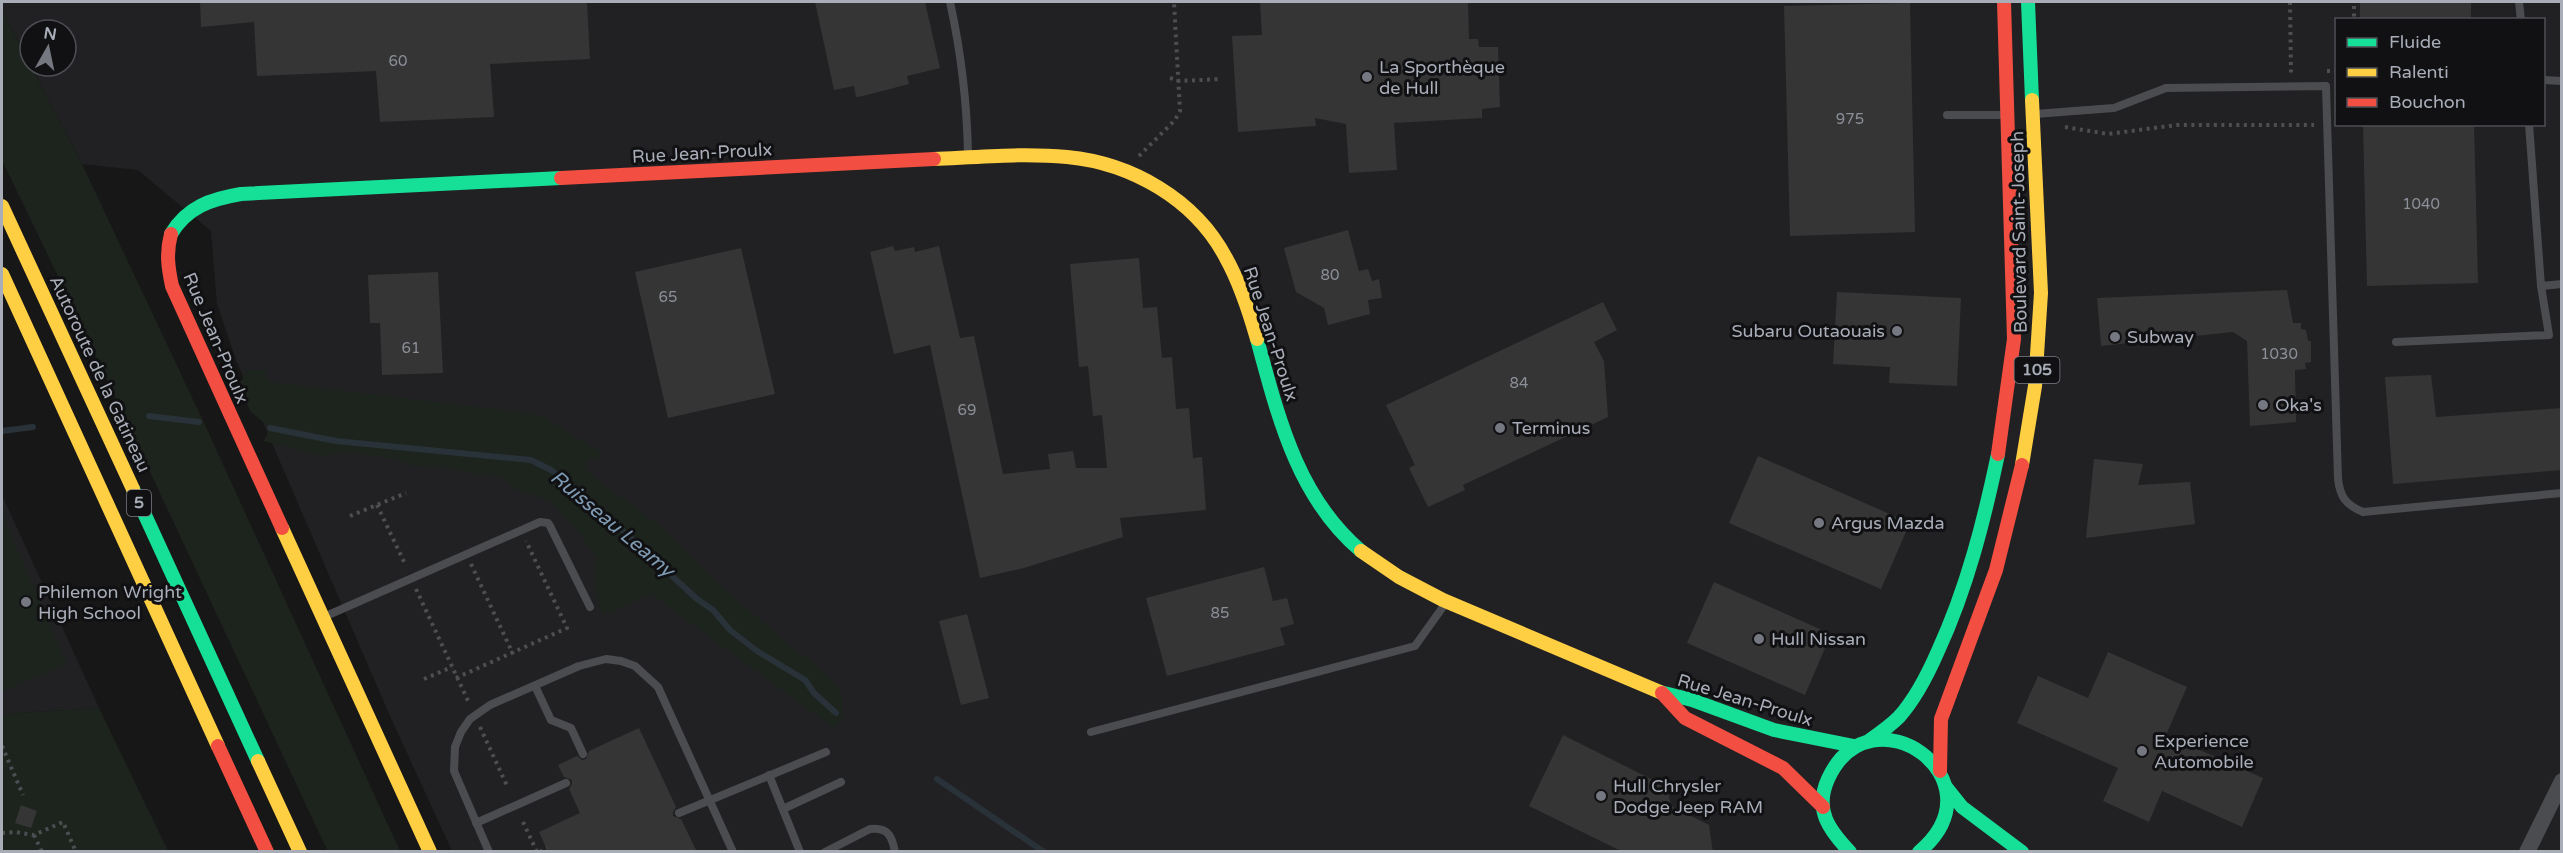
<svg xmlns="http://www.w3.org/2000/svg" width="2563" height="853" viewBox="0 0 2563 853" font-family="'Varela Round',sans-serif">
  <rect width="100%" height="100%" fill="#171717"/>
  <g fill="#212123" fill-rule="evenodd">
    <path d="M2,2H2561V851H452L390,716L236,360L217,304L211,231L138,170L82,164L31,66H66V30H30V63L2,11ZM2336,20H2544V124H2336Z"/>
    <polygon points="2,495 99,708 2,714"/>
  </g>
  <g fill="#1d241e">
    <polygon points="2,11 82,164 205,425 400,851 328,851 321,837 79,320 2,160"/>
    <polygon points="248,370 264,370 270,382 538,414 601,452 598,459 586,459 585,469 598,481 654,521 717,582 797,652 813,662 835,683 842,695 842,717 835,729 651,594 603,616 596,596 596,558 576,529 549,500 515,489 503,476 479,475 451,468 413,466 394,459 342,451 326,457 264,441 270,428 250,411 239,384"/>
    <polygon points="3,516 67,664 3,691 2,517"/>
    <polygon points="99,708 168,851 2,852 2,714"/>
  </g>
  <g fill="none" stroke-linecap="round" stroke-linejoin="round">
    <g stroke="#2a3239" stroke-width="6">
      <polyline points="149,416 199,422"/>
      <polyline points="270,428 336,441 531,460 551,470 587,498 697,599 713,610 730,630 757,651 805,680 814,693 836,713"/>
      <polyline points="2,431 33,427"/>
      <polyline points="937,779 1044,852"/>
    </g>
  </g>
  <g fill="#353536">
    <polygon points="200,2 587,2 590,59 490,64 494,117 380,122 376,71 257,76 254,22 201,27"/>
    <polygon points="815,2 925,2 940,68 907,76 909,84 863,96 856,97 854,86 834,90"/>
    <polygon points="1260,2 1468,2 1469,39 1478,39 1479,47 1498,47 1500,107 1482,109 1482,118 1394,123 1397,170 1349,173 1346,124 1315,118 1316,126 1238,132 1232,36 1262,35"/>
    <rect x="2360" y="2" width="111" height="18"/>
    <polygon points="1910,3 1915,232 1790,236 1784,6"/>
    <polygon points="2363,124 2474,124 2478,283 2367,286"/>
    <polygon points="1348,230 1359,271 1368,269 1372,281 1379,279 1382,298 1368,300 1370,314 1328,325 1324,308 1296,292 1284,248"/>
    <polygon points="893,246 895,251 914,247 915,252 939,246 960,338 974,336 1003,474 1050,469 1048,454 1073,451 1076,468 1107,468 1102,415 1093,416 1088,366 1079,367 1070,264 1139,258 1143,308 1157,307 1162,358 1172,357 1176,409 1189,408 1193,458 1202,457 1206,510 1120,518 1123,537 1024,568 980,578 930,345 894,354 870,252"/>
    <polygon points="741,248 775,394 668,418 635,272"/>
    <polygon points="438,272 443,373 382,375 380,323 370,323 368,275"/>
    <polygon points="2287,290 2293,323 2301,323 2301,329 2306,330 2308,341 2311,341 2311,362 2305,363 2306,369 2295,370 2296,422 2250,426 2247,341 2233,332 2101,346 2097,298"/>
    <polygon points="1837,292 1961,298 1957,386 1889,383 1890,367 1833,364"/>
    <polygon points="1603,302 1617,330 1594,342 1604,361 1608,417 1463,485 1465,490 1428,507 1409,468 1415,465 1386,405"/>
    <polygon points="2431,375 2436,417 2562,408 2562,470 2393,484 2385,377"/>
    <polygon points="1758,456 1910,523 1881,589 1729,523"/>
    <polygon points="2094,459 2143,464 2138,485 2190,482 2195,524 2086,538"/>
    <polygon points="1264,567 1273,601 1287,598 1294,624 1280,628 1285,645 1167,676 1146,598"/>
    <polygon points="1714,582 1831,634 1805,695 1687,643"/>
    <polygon points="967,614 989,698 961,705 939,621"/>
    <polygon points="2108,652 2187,687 2166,735 2263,778 2242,827 2162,791 2149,822 2103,801 2118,768 2017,723 2038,676 2088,698"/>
    <polygon points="639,728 676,807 673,812 673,816 681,819 697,852 548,852 539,832 580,813 569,789 572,784 572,780 564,777 558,765 577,756 582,760 586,759 589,751"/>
    <polygon points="1563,735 1667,787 1671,806 1709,825 1713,852 1623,852 1529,806"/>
    <polygon points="21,805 37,811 31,828 15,823"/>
  </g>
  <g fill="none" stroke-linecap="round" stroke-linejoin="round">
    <g stroke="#4d4e52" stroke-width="4" stroke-dasharray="3 4.5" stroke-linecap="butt">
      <polyline points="2290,2 2291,74"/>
      <polyline points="2354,6 2354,20"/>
      <polyline points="2327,71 2336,71"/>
      <polyline points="1170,78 1179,81 1221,79"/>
      <polyline points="2065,127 2108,134 2177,125 2314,125"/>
      <polyline points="1139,156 1175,120 1180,111 1174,2"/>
      <polyline points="377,505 406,566"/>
      <polyline points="350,516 406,493"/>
      <polyline points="471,564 513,654"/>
      <polyline points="416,589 469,703"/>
      <polyline points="456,678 567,628 526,541"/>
      <polyline points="424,679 452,667"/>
      <polyline points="480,727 508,788"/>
      <polyline points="2,746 23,795"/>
      <polyline points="523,822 537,852"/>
      <polyline points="2,833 15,832 34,835 63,822 76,852"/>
      <polyline points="34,835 42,852"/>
      <polyline points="540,852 547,848"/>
    </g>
    <g stroke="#4b4c50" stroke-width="8">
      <path d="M950,2C961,52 967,102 968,154"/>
      <polyline points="2519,2 2521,20"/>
      <polyline points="2544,80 2562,81"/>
      <path d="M2035,114L2114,108L2166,88L2326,86L2338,479C2340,497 2346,505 2363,512L2562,493"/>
      <polyline points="1947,115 2004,115"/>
      <polyline points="2529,124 2541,286 2562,284"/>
      <polyline points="2396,342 2549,335 2541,286"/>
      <polyline points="326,616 540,522 548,523 550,526 590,607"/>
      <polyline points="535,686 551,720 571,728 583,754"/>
      <polyline points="1091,732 1415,646 1445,604"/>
      <polyline points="769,775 800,852"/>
      <polyline points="783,809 841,782"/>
      <polyline points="679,813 826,752"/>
      <polyline points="476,823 566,783"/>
      <polyline points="489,852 454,771 455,747 461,732 470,719 490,705 579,666 606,659 621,661 635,666 658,687 733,852"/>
      <path d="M825,852L870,829C888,827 892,836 895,852"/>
    </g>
    <polyline stroke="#4b4c50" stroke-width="16" points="2527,852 2562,781"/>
    <g stroke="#16e098" stroke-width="14">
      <polyline points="2028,2 2032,100"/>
      <path d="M171,234C187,207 211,199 241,194L561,178"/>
      <path d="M1257,339C1278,416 1297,497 1361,551"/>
      <polyline points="133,489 258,761"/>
      <polyline points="1660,692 1692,700 1774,730 1854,746"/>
      <path d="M1870,740C1880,733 1890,726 1899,717C1916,698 1928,674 1938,651C1967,588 1984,521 1998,454"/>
      <polyline points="1946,787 1962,807 2022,852"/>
      <path d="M1850,852C1829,830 1814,810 1828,779C1871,685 2005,780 1919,852"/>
    </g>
    <g stroke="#ffcf43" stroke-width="14">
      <path d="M934,159C978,157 1023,153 1067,157C1131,163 1195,199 1226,258C1240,283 1249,311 1257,339"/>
      <polyline points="2,206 133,489"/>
      <polyline points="2,274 218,746"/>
      <polyline points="2022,465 2035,386 2041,293 2032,100"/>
      <polyline points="282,528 430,852"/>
      <polyline points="1361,551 1399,577 1443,600 1660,692"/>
      <polyline points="258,761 300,852"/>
    </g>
    <g stroke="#f24e42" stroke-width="14">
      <polyline points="561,178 934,159"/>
      <path d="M171,234C166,253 168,267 172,286L282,528"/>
      <polyline points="1998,454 2014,339 2004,2"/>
      <polyline points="1662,693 1685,718 1783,768 1823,807"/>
      <polyline points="218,746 267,852"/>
      <polyline points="1940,771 1941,719 1996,570 2022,465"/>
    </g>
  </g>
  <g fill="#757880" stroke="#111113" stroke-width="2">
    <circle cx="1367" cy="77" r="6"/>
    <circle cx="1897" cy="331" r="6"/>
    <circle cx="2115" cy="337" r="6"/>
    <circle cx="2263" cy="405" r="6"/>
    <circle cx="1500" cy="428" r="6"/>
    <circle cx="1819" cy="523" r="6"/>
    <circle cx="26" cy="602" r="6"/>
    <circle cx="1759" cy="639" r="6"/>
    <circle cx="2142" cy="751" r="6"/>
    <circle cx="1601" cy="796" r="6"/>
  </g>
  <g text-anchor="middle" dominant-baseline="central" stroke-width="6" stroke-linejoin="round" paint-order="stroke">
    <g font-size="15" fill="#8b8f98">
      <text x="398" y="61">60</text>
      <text x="1850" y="119">975</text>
      <text x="2421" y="204">1040</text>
      <text x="1330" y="275">80</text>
      <text x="668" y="297">65</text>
      <text x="411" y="348">61</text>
      <text x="2279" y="354">1030</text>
      <text x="1519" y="383">84</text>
      <text x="967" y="410">69</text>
      <text x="1220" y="613">85</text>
    </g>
    <g fill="#111113" stroke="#7b7e86" stroke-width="1.5">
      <rect x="2014.5" y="357" width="45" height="26" rx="4.5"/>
      <rect x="127" y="490" width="24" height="26" rx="4.5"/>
    </g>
    <g font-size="16" font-weight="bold" fill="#a8adb8">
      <text x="2037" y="370">105</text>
      <text x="139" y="503">5</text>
    </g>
    <g font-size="18" fill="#a8adb8" stroke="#111113" text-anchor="start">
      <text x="1379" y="67">La Sporthèque<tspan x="1379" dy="21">de Hull</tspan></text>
      <text x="1885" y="331" text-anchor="end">Subaru Outaouais</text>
      <text x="2127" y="337">Subway</text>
      <text x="2275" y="405">Oka's</text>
      <text x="1512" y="428">Terminus</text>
      <text x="1831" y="523">Argus Mazda</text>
      <text x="38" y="592">Philemon Wright<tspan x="38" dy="21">High School</tspan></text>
      <text x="1771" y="639">Hull Nissan</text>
      <text x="2154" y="741">Experience<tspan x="2154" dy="21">Automobile</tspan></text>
      <text x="1613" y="786">Hull Chrysler<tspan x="1613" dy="21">Dodge Jeep RAM</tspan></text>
    </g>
    <g font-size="18" fill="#a8adb8" stroke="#111113">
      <text transform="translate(702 153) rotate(-3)">Rue Jean-Proulx</text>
      <text transform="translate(2019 232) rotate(-91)">Boulevard Saint-Joseph</text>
      <text transform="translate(1271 334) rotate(72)">Rue Jean-Proulx</text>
      <text transform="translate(216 338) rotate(67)">Rue Jean-Proulx</text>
      <text transform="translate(100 374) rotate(65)">Autoroute de la Gatineau</text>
      <text transform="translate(1745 700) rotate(17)">Rue Jean-Proulx</text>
    </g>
    <g font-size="20" font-style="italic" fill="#7f9bb3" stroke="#111113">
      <text transform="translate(612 524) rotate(40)">Ruisseau Leamy</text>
    </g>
  </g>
  <rect width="2563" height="853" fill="none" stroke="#a8adb8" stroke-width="6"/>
  <rect x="2335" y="18" width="210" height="108" fill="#111113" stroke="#4d4f55" stroke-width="1.5"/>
  <rect x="2347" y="38" width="30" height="9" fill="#16e098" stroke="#4d4f55" stroke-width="1.5"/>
  <text x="2389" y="48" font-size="18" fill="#a8adb8">Fluide</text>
  <rect x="2347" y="68" width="30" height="9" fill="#ffcf43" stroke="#4d4f55" stroke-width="1.5"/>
  <text x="2389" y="78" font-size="18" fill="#a8adb8">Ralenti</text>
  <rect x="2347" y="98" width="30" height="9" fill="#f24e42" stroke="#4d4f55" stroke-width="1.5"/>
  <text x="2389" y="108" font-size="18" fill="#a8adb8">Bouchon</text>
  <g transform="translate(48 48) rotate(9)"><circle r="28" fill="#111113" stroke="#4d4f55" stroke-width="1.5"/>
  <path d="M0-4.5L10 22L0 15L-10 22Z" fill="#757880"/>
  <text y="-9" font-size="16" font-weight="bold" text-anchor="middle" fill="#a8adb8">N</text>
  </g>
</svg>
